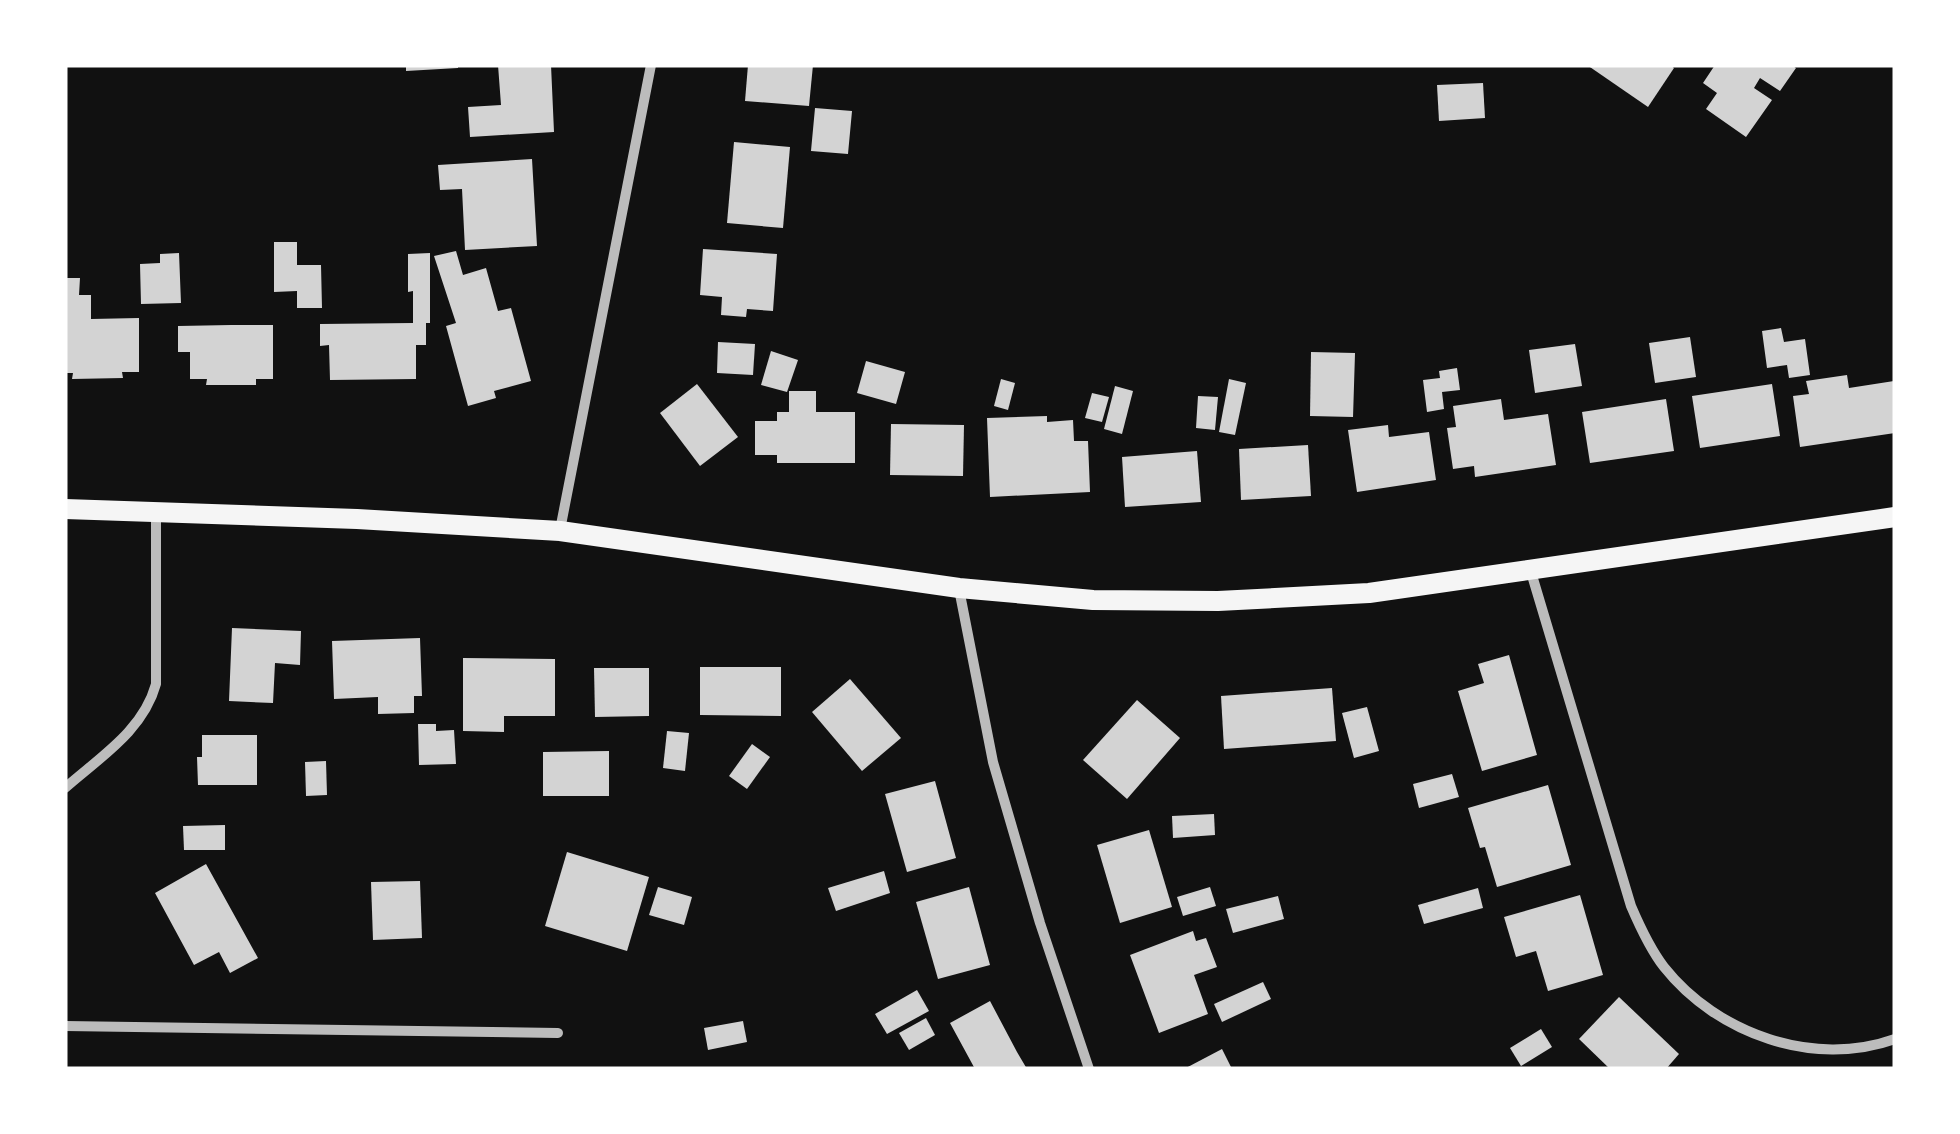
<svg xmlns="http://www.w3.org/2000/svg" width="1960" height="1134" viewBox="0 0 1960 1134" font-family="'Sofia Sans Condensed',sans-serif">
  <rect width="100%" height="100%" fill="#111"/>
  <g fill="#d3d3d3">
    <polygon points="406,65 458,65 458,68 406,71"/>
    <polygon points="498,65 551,65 554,132 470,137 468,107 501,105"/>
    <polygon points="748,65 813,65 809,106 745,101"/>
    <polygon points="1587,65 1670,65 1674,68 1648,107"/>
    <polygon points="1715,65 1791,65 1796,68 1780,91 1760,78 1754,88 1772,100 1746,137 1706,109 1717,93 1703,83"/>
    <polygon points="1483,83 1485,118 1439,121 1437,85"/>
    <polygon points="815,108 852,111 848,154 811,151"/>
    <polygon points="734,142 790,147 783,228 727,223"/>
    <polygon points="532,159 537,246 465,250 462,189 440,190 438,165"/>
    <polygon points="274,242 297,242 297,265 321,265 322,308 297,308 297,291 274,292"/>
    <polygon points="703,249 777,254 773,311 747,309 746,317 721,315 722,297 700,295"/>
    <polygon points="456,251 463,275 486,268 498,311 511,308 531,381 494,391 496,398 468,406 446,326 456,323 434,256"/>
    <polygon points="179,253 181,303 141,304 140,264 160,263 160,254"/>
    <polygon points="430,253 430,323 426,323 426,345 416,345 416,379 330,380 329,345 320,346 320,324 413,323 413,291 408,292 408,254"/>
    <polygon points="65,278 80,278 79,295 91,295 91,319 139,318 139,372 122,372 123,378 72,379 73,373 65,373"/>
    <polygon points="231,325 273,325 273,379 256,379 256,385 206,385 207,379 190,379 190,352 178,352 178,326"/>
    <polygon points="1781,328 1784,342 1805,339 1810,375 1789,378 1787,365 1767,368 1762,331"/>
    <polygon points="1690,337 1696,377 1655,383 1649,343"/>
    <polygon points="718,342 755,344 753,375 717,373"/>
    <polygon points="1575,344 1582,386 1535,393 1529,350"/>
    <polygon points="771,351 798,360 787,392 761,385"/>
    <polygon points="1311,352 1355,353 1353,417 1310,416"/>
    <polygon points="866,361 905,372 896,404 857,393"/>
    <polygon points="1457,368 1460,390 1442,392 1444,409 1427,412 1423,380 1440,378 1439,371"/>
    <polygon points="1847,375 1849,388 1894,381 1895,433 1800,447 1793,396 1809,394 1806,381"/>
    <polygon points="1001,379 1015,383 1008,410 994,406"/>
    <polygon points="1229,379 1246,383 1235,435 1219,432"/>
    <polygon points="697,384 738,437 700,466 660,413"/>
    <polygon points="1772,384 1780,436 1700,448 1692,396"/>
    <polygon points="1115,386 1133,391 1122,434 1104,429"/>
    <polygon points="789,391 816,391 816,412 855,412 855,463 777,463 777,455 755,455 755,421 777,421 777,412 789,412"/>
    <polygon points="1092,393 1109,397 1102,422 1085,418"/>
    <polygon points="1198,396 1218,397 1215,430 1196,428"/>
    <polygon points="1501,399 1504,420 1548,414 1556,465 1475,477 1474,466 1453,469 1447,428 1456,427 1453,406"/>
    <polygon points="1666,399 1674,451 1590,463 1582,412"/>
    <polygon points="1047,416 1047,422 1073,420 1074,441 1088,441 1090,492 990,497 987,418"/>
    <polygon points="891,424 964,425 963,476 890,475"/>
    <polygon points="1388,425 1389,437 1429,432 1436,480 1357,492 1348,430"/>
    <polygon points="1308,445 1311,496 1241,500 1239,449"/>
    <polygon points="1197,451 1201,502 1125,507 1122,457"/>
    <polygon points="232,628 301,631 300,665 275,663 273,703 229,701"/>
    <polygon points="420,638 422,696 414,696 414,713 378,714 378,697 334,699 332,641"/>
    <polygon points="1509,655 1537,755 1482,771 1458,691 1484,683 1478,664"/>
    <polygon points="463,658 555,659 555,716 504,716 504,732 463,731"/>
    <polygon points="700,667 781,667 781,716 700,715"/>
    <polygon points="594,668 649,668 649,716 595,717"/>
    <polygon points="850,679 901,738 862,771 812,712"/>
    <polygon points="1332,688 1336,741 1224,749 1221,696"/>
    <polygon points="1137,700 1180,738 1127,799 1083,760"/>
    <polygon points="1367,707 1379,751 1354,758 1342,713"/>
    <polygon points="418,724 436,724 436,731 454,730 456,764 419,765"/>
    <polygon points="667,731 689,733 685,771 663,768"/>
    <polygon points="202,735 257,735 257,785 198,785 197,757 202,757"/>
    <polygon points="752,744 770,757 747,789 729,776"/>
    <polygon points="609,751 609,796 543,796 543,752"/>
    <polygon points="326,761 327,795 306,796 305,762"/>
    <polygon points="1452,774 1459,797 1419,808 1413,784"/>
    <polygon points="935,781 956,858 907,872 885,794"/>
    <polygon points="1548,785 1571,865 1497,887 1485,847 1480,848 1468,808"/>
    <polygon points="1214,814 1215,835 1173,838 1172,816"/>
    <polygon points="225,825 225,850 184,850 183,826"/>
    <polygon points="1149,830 1172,907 1120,923 1097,845"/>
    <polygon points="567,852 649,877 627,951 545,926"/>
    <polygon points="206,864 258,958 230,973 219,952 194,965 155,893"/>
    <polygon points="884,871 890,893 836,911 828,888"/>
    <polygon points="420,881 422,938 373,940 371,882"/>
    <polygon points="658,887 692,897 684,925 649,915"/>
    <polygon points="969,887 990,965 938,979 916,902"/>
    <polygon points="1210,887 1216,906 1183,916 1177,897"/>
    <polygon points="1478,888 1483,908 1424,924 1418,905"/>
    <polygon points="1580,895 1603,975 1548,991 1536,951 1516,957 1504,917"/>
    <polygon points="1278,896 1284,919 1233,933 1226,909"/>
    <polygon points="1193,931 1196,941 1206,938 1217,967 1194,975 1208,1014 1159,1033 1130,955"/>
    <polygon points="1263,982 1271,999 1222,1022 1214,1004"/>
    <polygon points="917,990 929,1011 887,1034 875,1014"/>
    <polygon points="1619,997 1679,1054 1666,1069 1610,1069 1579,1039"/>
    <polygon points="990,1001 1017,1052 1027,1069 975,1069 950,1023"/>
    <polygon points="926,1018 935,1035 909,1050 899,1033"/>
    <polygon points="743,1021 747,1042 708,1050 704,1028"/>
    <polygon points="1541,1029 1552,1047 1521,1066 1510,1048"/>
    <polygon points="1222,1049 1232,1069 1184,1069"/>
  </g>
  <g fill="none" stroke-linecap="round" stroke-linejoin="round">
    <g stroke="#bcbcbc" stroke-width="10">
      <polyline points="560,530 651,65"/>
      <path d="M1531,572L1631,906C1640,927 1650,949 1664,967C1717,1034 1814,1068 1895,1039"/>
      <polyline points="959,589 993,762 1040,923 1089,1069"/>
      <path d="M65,788C100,757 143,731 156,684V512"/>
      <polyline points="65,1026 558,1033"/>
    </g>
    <polyline stroke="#f5f5f5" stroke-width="20" points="65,509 357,519 560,531 959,588 1093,600 1218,601 1369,593 1895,517"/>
  </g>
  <rect width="1960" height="1134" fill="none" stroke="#ffffff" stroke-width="135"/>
</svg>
